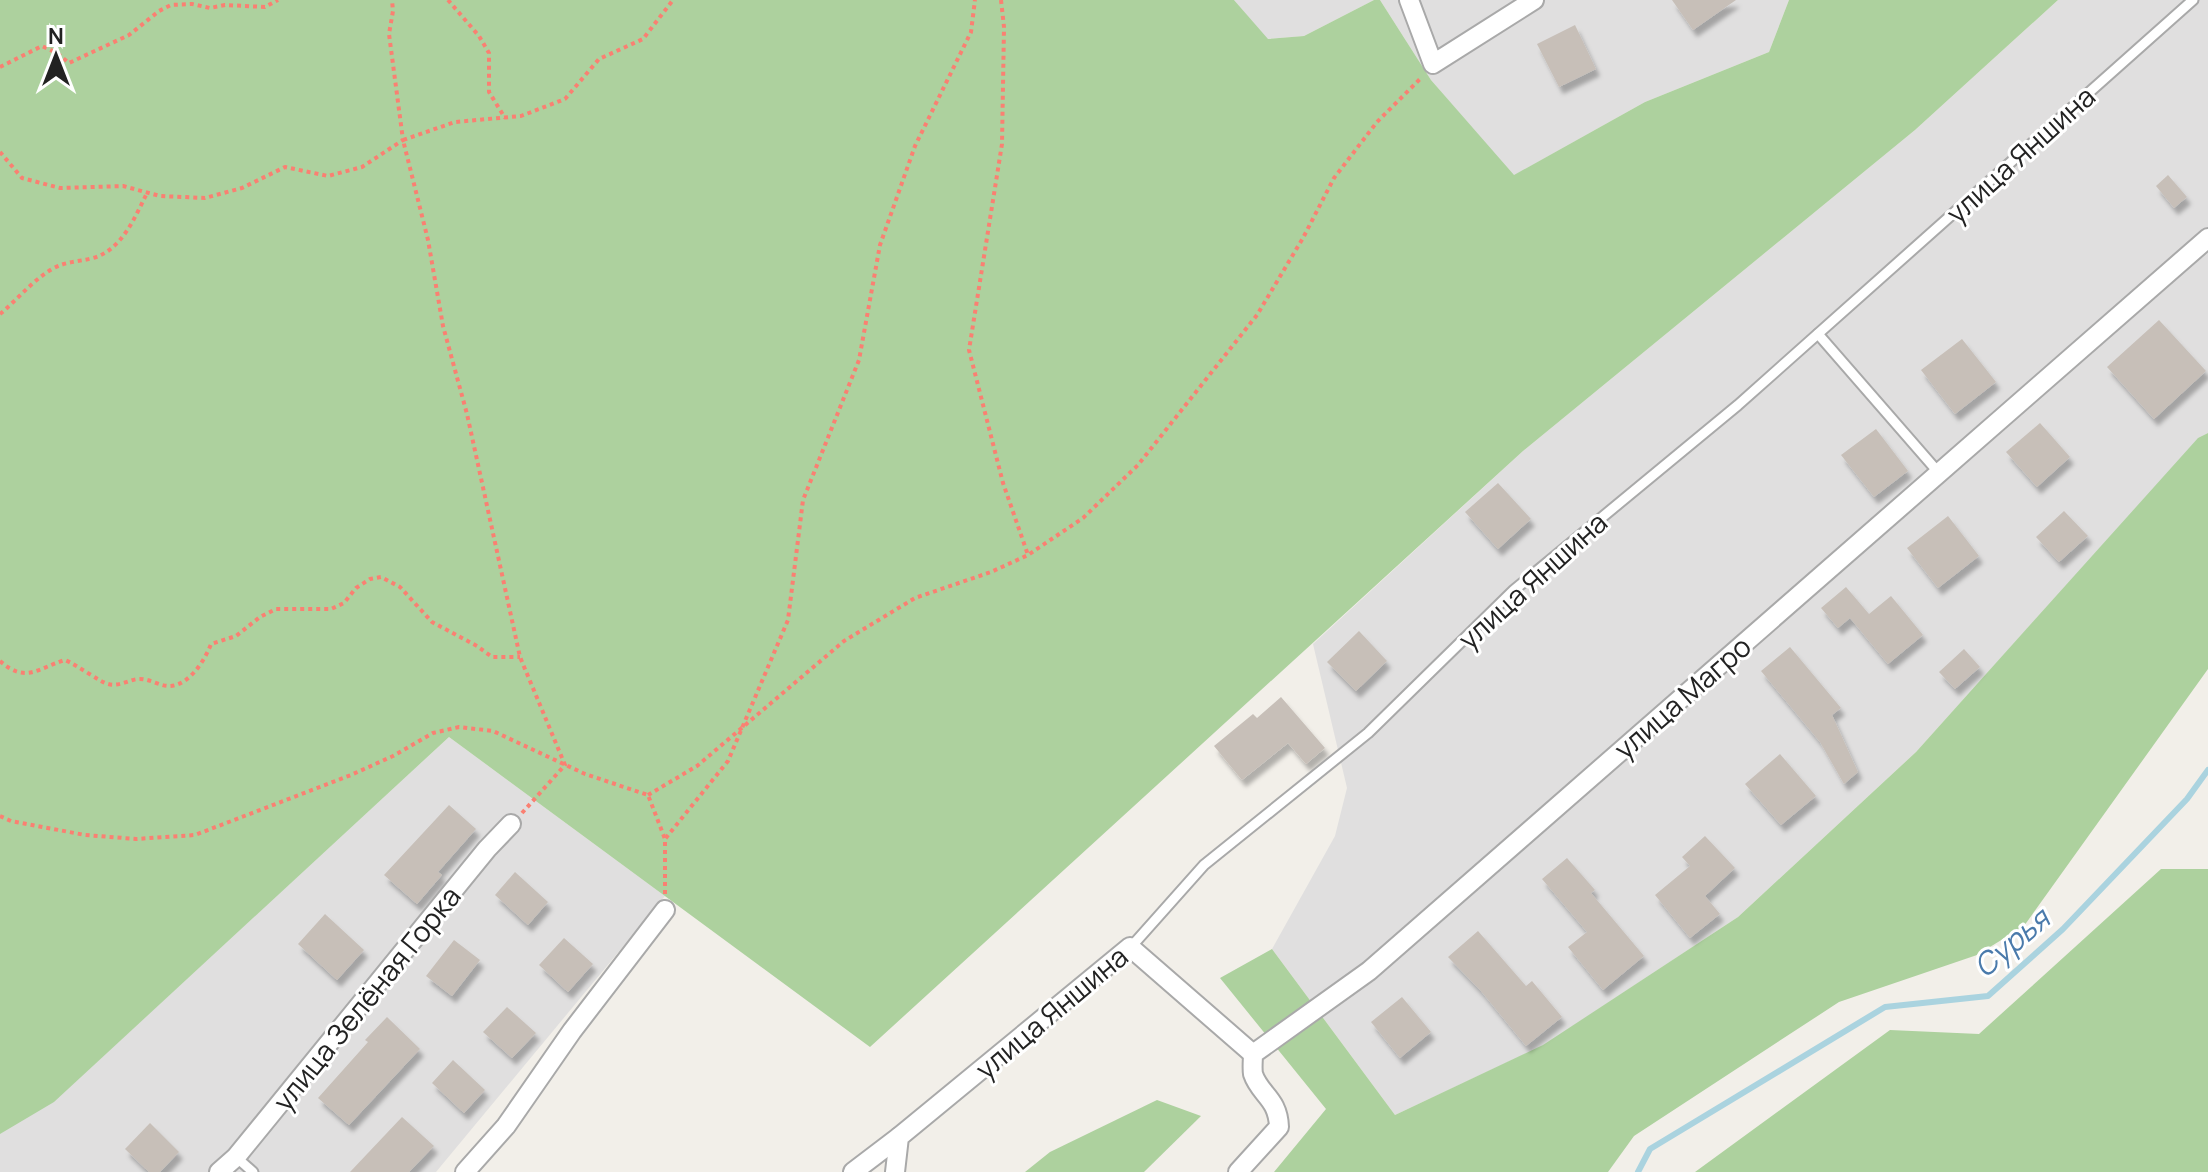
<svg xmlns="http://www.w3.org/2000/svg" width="2208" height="1172" viewBox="0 0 2208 1172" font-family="Manrope,sans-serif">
  <defs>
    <filter id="shadow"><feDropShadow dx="4" dy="7" stdDeviation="2" flood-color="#0004"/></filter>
  </defs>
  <rect width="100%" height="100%" fill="#f2efe9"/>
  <g fill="#e0dfdf">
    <polygon points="1234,0 1374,0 1304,36 1267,39"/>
    <polygon points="1380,0 1789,0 1769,52 1645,102 1513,176 1431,80"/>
    <polygon points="2058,0 2208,0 2208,433 2198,439 1916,752 1738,917 1544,1045 1395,1115 1272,949 1335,836 1347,788 1313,644 1523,451 1915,130"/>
    <polygon points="449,737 665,896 436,1172 0,1172 0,1133 60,1096"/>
  </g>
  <g fill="#add19e">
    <polygon points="0,0 1234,0 1268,39 1304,36 1374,0 1380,0 1431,80 1514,175 1645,102 1769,52 1789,0 2058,0 1915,130 1523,451 870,1047 449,737 54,1102 0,1134"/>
    <polygon points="2208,433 2208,669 2024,926 1977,955 1839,1002 1634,1136 1608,1172 1274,1172 1326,1109 1220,978 1272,949 1395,1115 1543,1045 1738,917 1916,752 2198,438"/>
    <polygon points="2161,869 2208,869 2208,1172 1695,1172 1890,1030 1979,1034"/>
    <polygon points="1157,1100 1201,1116 1144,1172 1025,1172 1050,1152"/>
  </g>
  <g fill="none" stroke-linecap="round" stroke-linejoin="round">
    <polyline stroke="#aad3df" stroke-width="6" points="1638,1172 1650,1149 1885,1007 1988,996 2063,929 2187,799 2208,770"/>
  </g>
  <g fill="#c7bfb8" filter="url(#shadow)">
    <polygon points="1672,0 1736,0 1693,30"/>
    <polygon points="1575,25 1596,69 1559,87 1537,44"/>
    <polygon points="2168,175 2187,197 2174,208 2156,186"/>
    <polygon points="2159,320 2206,371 2154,419 2107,367"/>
    <polygon points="1962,339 1996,382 1955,414 1921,370"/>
    <polygon points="2040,423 2070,457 2037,487 2006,452"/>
    <polygon points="1876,429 1908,471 1874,497 1841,455"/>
    <polygon points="1498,483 1531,519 1498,549 1465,512"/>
    <polygon points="2064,511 2088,536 2059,562 2036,537"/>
    <polygon points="1948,516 1979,556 1938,588 1907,548"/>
    <polygon points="1846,587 1869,614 1891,596 1923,635 1888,664 1850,618 1838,628 1821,608"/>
    <polygon points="1359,631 1387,661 1356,691 1327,662"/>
    <polygon points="1790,647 1841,708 1832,715 1858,772 1844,784 1820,742 1761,671"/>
    <polygon points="1964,649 1980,667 1955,689 1939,672"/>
    <polygon points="1281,697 1325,748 1306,764 1288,743 1242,780 1214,746 1253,714 1257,718"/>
    <polygon points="1780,754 1816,796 1781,825 1745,784"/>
    <polygon points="449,805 476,829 438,872 442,875 417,904 384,875"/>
    <polygon points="1705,836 1735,868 1705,896 1720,914 1690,938 1655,895 1690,866 1682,857"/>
    <polygon points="1567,858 1595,890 1591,893 1644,956 1603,990 1568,947 1587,932 1542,879"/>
    <polygon points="515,872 548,902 528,925 495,895"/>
    <polygon points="325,914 364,950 337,980 298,944"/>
    <polygon points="1478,931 1526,986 1532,981 1562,1017 1526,1046 1481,991 1448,957"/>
    <polygon points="564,938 593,964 568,992 539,965"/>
    <polygon points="454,940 480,960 452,996 426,976"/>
    <polygon points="1402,997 1431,1032 1400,1058 1371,1022"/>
    <polygon points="507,1007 536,1033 512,1058 483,1032"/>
    <polygon points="387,1017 420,1049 349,1125 318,1098 368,1042 365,1040"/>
    <polygon points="453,1060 485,1090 464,1113 432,1083"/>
    <polygon points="402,1117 434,1146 409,1172 350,1172"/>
    <polygon points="150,1123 179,1152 160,1172 149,1172 125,1149"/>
  </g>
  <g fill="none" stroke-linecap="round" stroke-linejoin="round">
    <defs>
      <g id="service">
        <polyline points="1818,334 1939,473"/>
        <polyline points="1131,947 1204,865 1368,733 1514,590 1738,405 2193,0"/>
        <polyline points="236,1157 253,1172"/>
      </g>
      <g id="minor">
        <polyline points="1409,0 1433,64 1534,0"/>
        <polyline points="219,1172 236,1157 487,849 511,824"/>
        <polyline points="465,1172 506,1126 572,1031 665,910"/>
        <polyline points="853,1172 899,1137"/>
        <polyline points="895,1172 899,1137 1130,947 1253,1054"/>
        <path d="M1238,1172L1279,1127C1278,1098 1260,1095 1253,1074C1252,1068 1253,1059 1253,1054L1369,971L2208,238"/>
      </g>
    </defs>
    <use href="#service" stroke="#a9a9a9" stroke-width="13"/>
    <use href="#minor" stroke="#a9a9a9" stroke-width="22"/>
    <g stroke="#fa8072" stroke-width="4" stroke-dasharray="4 4" stroke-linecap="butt">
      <polyline points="448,0 479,36 489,53 489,92 505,118"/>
      <polyline points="1001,0 1004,27 1002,144 969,350 1003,483 1028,555"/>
      <polyline points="0,67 42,46 57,53 69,63 129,35 159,11 171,5 192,4 210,8 225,5 265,7 278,0"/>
      <polyline points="0,152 22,178 60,188 123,186 160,196 205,198 242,188 285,167 328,176 362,167 403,140 389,34 393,11 392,0"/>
      <path d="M0,314C18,299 32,281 52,269C66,261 78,262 93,258C122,250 135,217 147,193"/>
      <path d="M0,661C26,684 38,668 65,660C77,665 100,682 108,684C119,687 128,680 138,679C149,678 159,686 169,686C189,686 205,660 211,644L236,636L260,617L276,609H331L344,603L356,588L370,579L381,577L400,587L432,622L477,646L492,657H520"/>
      <polyline points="648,795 697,766 844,641 915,598 991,572 1028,555 1083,518 1138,465 1257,315 1303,238 1334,178 1377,122 1421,78"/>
      <polyline points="522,813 565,765 520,657 467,414 443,326 428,240 403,140 455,122 521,116 565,99 599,59 643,39 673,0"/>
      <polyline points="0,816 11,821 85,835 136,839 195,835 351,775 393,756 433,733 459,727 493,731 585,774 648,795 665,839"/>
      <polyline points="665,894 665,839 728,761 788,620 803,500 859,360 880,245 915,146 971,32 975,0"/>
    </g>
    <use href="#service" stroke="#fff" stroke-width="9"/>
    <use href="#minor" stroke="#fff" stroke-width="18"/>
  </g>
  <g text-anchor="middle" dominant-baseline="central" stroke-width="6" stroke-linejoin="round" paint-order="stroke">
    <g font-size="28" fill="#222" stroke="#fff">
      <text transform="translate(2020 154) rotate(-42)">улица Яншина</text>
      <text transform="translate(1532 580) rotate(-42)">улица Яншина</text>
      <text transform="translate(1682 697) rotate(-41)">улица Магро</text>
      <text transform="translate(366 998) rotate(-51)">улица Зелёная Горка</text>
      <text transform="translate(1051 1012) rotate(-40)">улица Яншина</text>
    </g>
    <g font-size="30" font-style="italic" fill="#4a7aab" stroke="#fff">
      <text transform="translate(2011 942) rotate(-40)">Сурья</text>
    </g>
  </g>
  <g transform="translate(56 56)" stroke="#ffffff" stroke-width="6" paint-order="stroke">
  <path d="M0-6L14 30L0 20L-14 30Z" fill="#222222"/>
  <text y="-12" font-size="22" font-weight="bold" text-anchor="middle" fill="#222222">N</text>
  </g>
</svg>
